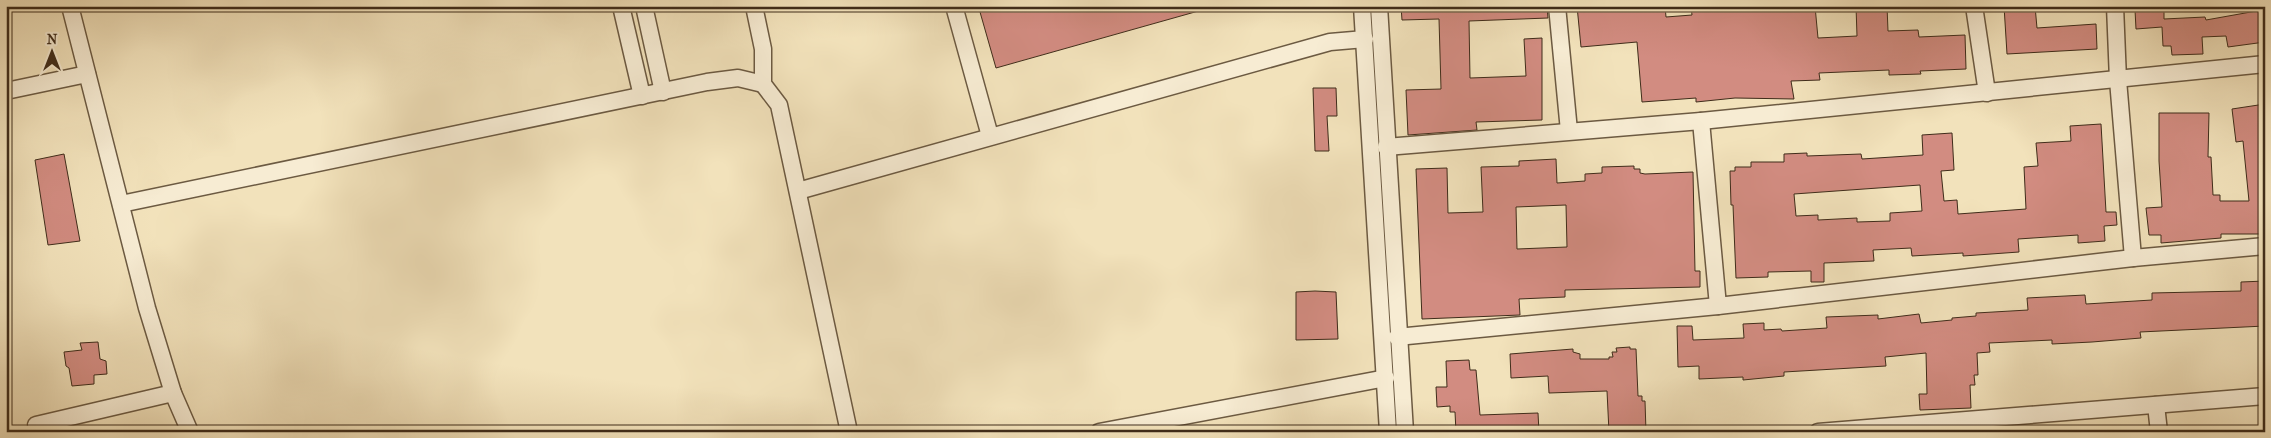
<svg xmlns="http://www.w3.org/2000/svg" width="2271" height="438" viewBox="0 0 2271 438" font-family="'IM FELL French Canon',serif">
  <rect width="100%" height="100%" fill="#f2e2bb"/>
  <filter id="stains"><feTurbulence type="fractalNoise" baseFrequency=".004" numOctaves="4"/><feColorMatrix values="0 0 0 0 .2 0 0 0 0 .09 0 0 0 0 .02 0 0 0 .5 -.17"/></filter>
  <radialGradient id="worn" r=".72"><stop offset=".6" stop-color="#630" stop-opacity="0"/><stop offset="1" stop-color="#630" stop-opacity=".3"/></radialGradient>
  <g fill="#d28c81" stroke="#3f2c1a" fill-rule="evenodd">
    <polygon points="999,6 1202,6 1202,10 996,68 980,12"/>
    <polygon points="1401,6 1547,6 1548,18 1469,21 1470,78 1526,76 1524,39 1542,38 1542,120 1476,122 1477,130 1408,135 1406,90 1441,89 1439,19 1402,20"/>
    <polygon points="1577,6 1665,6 1666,17 1692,15 1691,6 1815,6 1818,38 1857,36 1856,6 1887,6 1888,31 1918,30 1919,37 1965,35 1966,69 1920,71 1921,74 1889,75 1889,70 1819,73 1820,80 1791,81 1794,99 1735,98 1696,102 1696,98 1642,102 1637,42 1581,47"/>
    <polygon points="2004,6 2035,6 2037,28 2096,24 2097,49 2007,54"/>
    <polygon points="2164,9 2164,19 2205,17 2206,20 2262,10 2265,42 2228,47 2226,36 2202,37 2203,54 2172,55 2171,46 2163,46 2162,27 2136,29 2135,10"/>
    <polygon points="1313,88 1336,88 1337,116 1327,116 1329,151 1315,151"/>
    <polygon points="2265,104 2265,234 2221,234 2221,238 2161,243 2161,235 2149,235 2146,208 2162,207 2159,161 2159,113 2209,113 2208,157 2211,157 2213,195 2220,195 2220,201 2249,201 2243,141 2236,142 2232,109"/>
    <path d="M2101,124L2106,212H2116L2117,225L2104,226L2105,241L2078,243V235L2018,239L2019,252L1963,256V253L1912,256L1911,248L1873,250L1874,261L1824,263V282H1811V271L1768,272V277L1736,278L1733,205H1731L1730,171H1735V167H1751V162H1784V154L1807,153V156L1861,154L1862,159L1923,155L1922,135L1952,133L1954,170L1941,171L1944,201L1957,200L1958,214L2026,209L2024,167L2038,166L2036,143L2071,141L2070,126ZM1920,185L1922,211L1890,213V221L1857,222V218L1818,220V215L1796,216L1794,194Z"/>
    <polygon points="64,154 80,241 48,245 35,160"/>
    <path d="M1556,159L1557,183L1585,181V174L1602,173V167L1634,166V169H1640V173L1645,174L1693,172L1695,271H1700V287L1565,290V297L1519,299L1520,315L1422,319L1416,169L1447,168L1448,213L1483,212L1481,167L1519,166V161ZM1566,205L1567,247L1517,249L1516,207Z"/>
    <polygon points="2265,281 2265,326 2140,332 2141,338 2092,342 2052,344 2052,340 1989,343 1990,352 1977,353 1978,375 1974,375 1975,385 1970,385 1971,408 1920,410 1919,394 1927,394 1926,353 1885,357 1886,366 1784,372 1784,376 1743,380 1743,377 1699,379 1699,366 1678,367 1677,326 1692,326 1693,340 1744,338 1743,324 1764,323 1764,330 1781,329 1782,331 1827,328 1826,317 1878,315 1878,319 1919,314 1921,323 1952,320 1952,318 1976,316 1976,313 2028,310 2027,298 2085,295 2086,304 2152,300 2152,293 2241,291 2241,282"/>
    <polygon points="1315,291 1336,292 1338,339 1296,340 1296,292"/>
    <polygon points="98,342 100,359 106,361 107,374 94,375 94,384 72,386 69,368 66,366 64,352 82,350 80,343"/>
    <polygon points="1630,347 1630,349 1636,349 1638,396 1642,396 1642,401 1645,401 1646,432 1609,432 1607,391 1549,393 1548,376 1511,378 1510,354 1573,349 1573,352 1580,354 1580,359 1609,359 1609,357 1613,357 1612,352 1617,352 1616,348"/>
    <polygon points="1469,360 1470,370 1476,370 1480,415 1538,413 1539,432 1456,432 1455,412 1450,412 1450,406 1437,407 1436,387 1447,387 1446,361"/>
  </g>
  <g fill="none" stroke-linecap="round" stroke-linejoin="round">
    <defs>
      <g id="minor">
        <polyline points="70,6 147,308 173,393 190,432"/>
        <polyline points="621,6 642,96"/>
        <polyline points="644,6 663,92"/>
        <polyline points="754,6 763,49 763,84 779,105 849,432"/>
        <polyline points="954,6 990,136"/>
        <polyline points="1362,6 1388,432"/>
        <polyline points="1379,6 1405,432"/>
        <polyline points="1557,6 1569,131"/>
        <polyline points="1974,6 1987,93"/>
        <polyline points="2115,6 2118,80 2133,258"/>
        <polyline points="6,91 87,74"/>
        <polyline points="1701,121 1718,306 2133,258 2265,246"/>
        <polyline points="1386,147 1701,121 2265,64"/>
        <polyline points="798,191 1330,42 1365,39"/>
        <polyline points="121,204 707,82 738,78 763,84"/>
        <polyline points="1397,337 1718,306"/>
        <polyline points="2156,405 2159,432"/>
        <polyline points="36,425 173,393"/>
        <polyline points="1099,432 1386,378"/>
        <polyline points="1818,432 2265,396"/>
      </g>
    </defs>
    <use href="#minor" stroke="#6c5a42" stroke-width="19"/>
    <use href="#minor" stroke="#f7ecd3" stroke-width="16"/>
  </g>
  <rect width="2271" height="438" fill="none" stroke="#f2e2bb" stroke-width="25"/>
  <rect x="8" y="8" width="2256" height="423" fill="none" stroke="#3f2c1a" stroke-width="2.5"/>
  <rect x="12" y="12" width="2246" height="413" fill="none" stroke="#3f2c1a"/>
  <g transform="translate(52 52)" stroke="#f7ecd3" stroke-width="4" paint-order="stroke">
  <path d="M0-4L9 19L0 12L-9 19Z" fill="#3f2c1a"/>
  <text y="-8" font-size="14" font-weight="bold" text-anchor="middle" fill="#3f2c1a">N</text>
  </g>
  <rect width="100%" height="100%" filter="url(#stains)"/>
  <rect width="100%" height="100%" fill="url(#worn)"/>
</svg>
